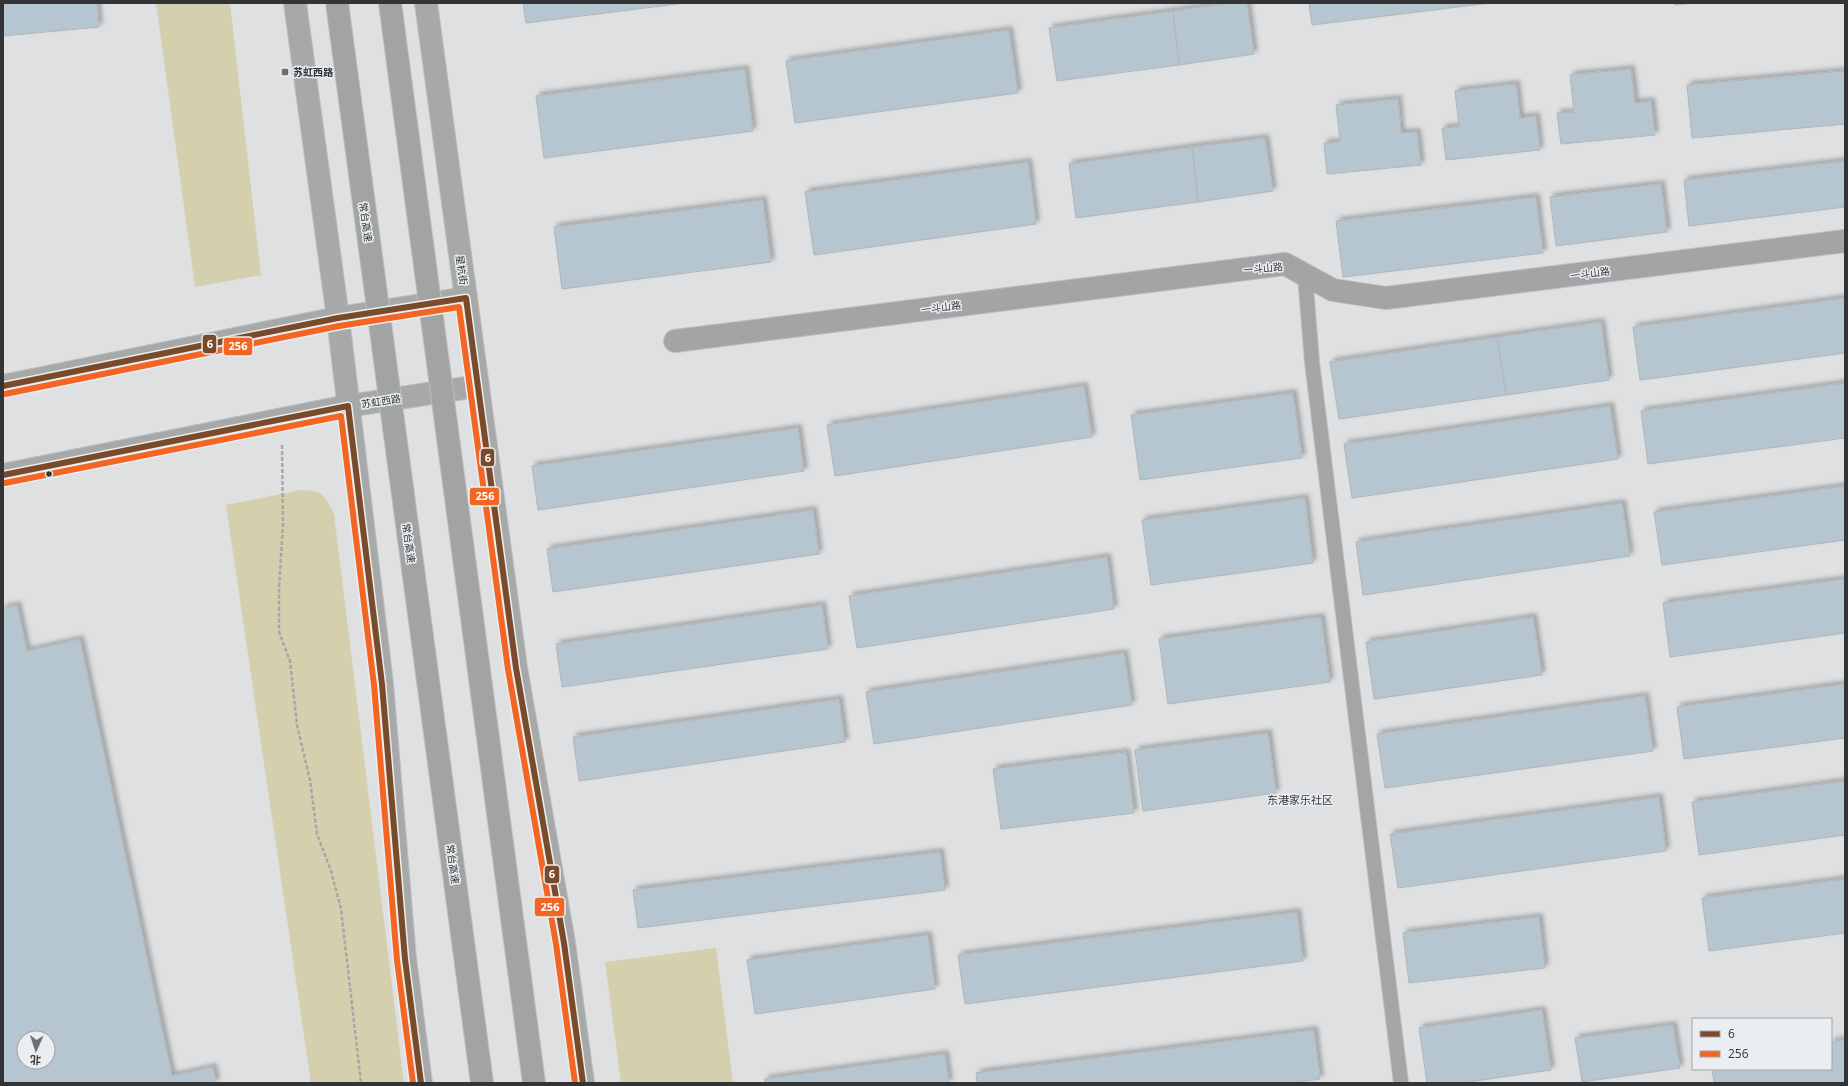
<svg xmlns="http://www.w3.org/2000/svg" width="1848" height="1086" viewBox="0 0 1848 1086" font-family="'Open Sans','Noto Sans SC',sans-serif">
  <defs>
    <filter id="shadow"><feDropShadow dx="3.5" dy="-3.5" stdDeviation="2" flood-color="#0004"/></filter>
  </defs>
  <rect width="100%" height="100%" fill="#dee0e2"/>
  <g fill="#d4cfad">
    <polygon points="156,3 230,3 261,275 195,287"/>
    <path d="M301,490C324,491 324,494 334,514L404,1083H311L226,505Z"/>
    <polygon points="716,948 733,1083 621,1083 605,962"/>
  </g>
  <g fill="#b6c6d1" stroke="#b3b5b6" fill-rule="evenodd" filter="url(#shadow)">
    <polygon points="3,3 97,3 99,27 3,36"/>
    <polygon points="523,3 685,3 526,23"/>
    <polygon points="1230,3 1247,3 1254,54 1179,65 1173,11"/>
    <polygon points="1309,3 1490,3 1312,25"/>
    <polygon points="1675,3 1693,3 1675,5"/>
    <polygon points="1173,11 1179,65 1057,81 1049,28"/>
    <polygon points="1009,30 1018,93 795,123 786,61"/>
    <polygon points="745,69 753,131 544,158 536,96"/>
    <polygon points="1631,69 1635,103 1651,101 1655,135 1561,144 1557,113 1574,112 1570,75"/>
    <polygon points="1845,71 1845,124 1692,138 1687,85"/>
    <polygon points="1516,84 1520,118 1536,116 1540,150 1446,160 1442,128 1459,127 1455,91"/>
    <polygon points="1398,99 1401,133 1417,132 1421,165 1327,174 1324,143 1340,142 1336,105"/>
    <polygon points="1265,138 1273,191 1198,202 1192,147"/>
    <polygon points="1192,147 1198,202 1076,218 1069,164"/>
    <polygon points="1845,161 1845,207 1689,226 1684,180"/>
    <polygon points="1028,162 1036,224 814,255 805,192"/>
    <polygon points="1661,184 1667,232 1556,246 1550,197"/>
    <polygon points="1536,197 1543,253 1343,277 1336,221"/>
    <polygon points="763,200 771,262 562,289 554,227"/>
    <polygon points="1845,298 1845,353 1640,380 1633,327"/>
    <polygon points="1601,322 1609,380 1506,395 1497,337"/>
    <polygon points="1497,337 1506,395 1339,419 1330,362"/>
    <polygon points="1845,383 1845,438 1648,464 1641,411"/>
    <polygon points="1084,386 1092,437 835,476 827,425"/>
    <polygon points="1293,393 1302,458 1140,480 1131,415"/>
    <polygon points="1610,406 1618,459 1352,498 1344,444"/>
    <polygon points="798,428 804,471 538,510 532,466"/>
    <polygon points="1845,486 1845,540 1662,565 1654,512"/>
    <polygon points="1305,498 1313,563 1151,585 1142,520"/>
    <polygon points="1622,503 1630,556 1363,595 1356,542"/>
    <polygon points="813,510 819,554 553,592 547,549"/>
    <polygon points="1107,557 1114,609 857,648 849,596"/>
    <polygon points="1845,579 1845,633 1670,657 1663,603"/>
    <path d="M17,605L27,651L80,639L172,1076L213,1067L216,1083H3V608ZM24,1038H48V1062H24Z"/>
    <polygon points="822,605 828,649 562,687 556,644"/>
    <polygon points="1321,617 1330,682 1168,704 1159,639"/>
    <polygon points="1533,617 1542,675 1374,699 1366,642"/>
    <polygon points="1124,653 1132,705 874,744 866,692"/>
    <polygon points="1845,684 1845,738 1684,759 1677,707"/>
    <polygon points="1645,696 1653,751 1385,788 1377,734"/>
    <polygon points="839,699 845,742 579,781 573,737"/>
    <polygon points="1268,733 1276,793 1143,811 1135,750"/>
    <polygon points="1126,752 1134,813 1001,829 993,769"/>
    <polygon points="1845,781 1845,835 1699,855 1692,802"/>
    <polygon points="1659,797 1666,851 1398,888 1390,834"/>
    <polygon points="940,852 945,890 638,928 633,890"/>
    <polygon points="1845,879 1845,933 1709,951 1702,898"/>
    <polygon points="1297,912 1303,961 965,1004 958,955"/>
    <polygon points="1539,917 1545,968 1409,983 1403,933"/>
    <polygon points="928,935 935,989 755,1014 747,960"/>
    <polygon points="1542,1010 1551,1070 1461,1083 1427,1083 1419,1028"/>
    <polygon points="1673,1025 1680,1068 1582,1082 1575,1038"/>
    <polygon points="1314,1030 1320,1079 1292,1083 977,1083 976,1073"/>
    <polygon points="1845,1039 1845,1083 1714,1083 1712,1069 1831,1069 1831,1042"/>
    <polygon points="945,1054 949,1083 765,1083 765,1079"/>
  </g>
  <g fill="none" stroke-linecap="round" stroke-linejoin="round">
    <defs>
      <polyline id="lane" points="1305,275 1312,362 1401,1083"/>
      <polyline id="secondary" points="675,341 1285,264 1333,290 1386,298 1845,241"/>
      <g id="primary">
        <polyline points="295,3 338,318 382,684 405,959 421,1083"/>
        <polyline points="426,3 516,668 564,943 583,1083"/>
        <polyline points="3,386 338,318 466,298"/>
        <polyline points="3,475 348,406 478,386"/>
      </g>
    </defs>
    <use href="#lane" stroke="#bdbebf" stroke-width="16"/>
    <use href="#secondary" stroke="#bdbebf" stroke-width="24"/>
    <use href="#primary" stroke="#bdbebf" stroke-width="24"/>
    <polyline stroke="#a6a7a6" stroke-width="2.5" stroke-dasharray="4 2" stroke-linecap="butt" points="282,445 283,525 279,588 279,632 290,661 297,725 310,780 317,834 331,871 341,909 361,1083"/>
    <use href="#lane" stroke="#a5a5a6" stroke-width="14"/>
    <use href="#secondary" stroke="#a4a4a6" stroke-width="22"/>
    <use href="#primary" stroke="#a7a9a8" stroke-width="22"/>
    <defs>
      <g id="highway-bridge">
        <polyline points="337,3 482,1083"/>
        <polyline points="390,3 534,1083"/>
      </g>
    </defs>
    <use href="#highway-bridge" stroke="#bdbebf" stroke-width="24" stroke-linecap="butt"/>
    <use href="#highway-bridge" stroke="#a2a4a4" stroke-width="22"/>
    <defs>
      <g id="bus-1">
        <polyline points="3,386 338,318 466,298 516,668 564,943 583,1083"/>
        <polyline points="3,475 348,406 382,684 405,959 421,1083"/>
      </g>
      <g id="bus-2">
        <polyline points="5,394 339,326 459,307 508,669 556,944 575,1083"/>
        <polyline points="5,483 341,416 374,685 397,960 413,1083"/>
      </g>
    </defs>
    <use href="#bus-1" stroke="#eaeef1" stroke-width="9"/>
    <use href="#bus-2" stroke="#eaeef1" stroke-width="9"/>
    <use href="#bus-1" stroke="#7a4b2a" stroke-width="6"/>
    <use href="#bus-2" stroke="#f26522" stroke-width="6"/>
  </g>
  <rect fill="#6f7072" stroke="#eaeef1" stroke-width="1.5" x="281" y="68" width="8" height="8" rx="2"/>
  <circle fill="#333436" stroke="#eaeef1" stroke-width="1.5" cx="49" cy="474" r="3.5"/>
  <g text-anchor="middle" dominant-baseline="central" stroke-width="3" stroke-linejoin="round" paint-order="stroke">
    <g font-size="10" font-weight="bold" fill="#333436" stroke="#eaeef1" text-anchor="start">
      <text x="293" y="72">苏虹西路</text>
    </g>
    <g font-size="10" fill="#333436" stroke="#eaeef1">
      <text transform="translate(366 222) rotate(82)">常台高速</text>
      <text transform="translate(1263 268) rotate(-5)">一斗山路</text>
      <text transform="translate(462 270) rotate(82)">星杭街</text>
      <text transform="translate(1590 273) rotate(-7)">一斗山路</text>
      <text transform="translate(941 307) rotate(-7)">一斗山路</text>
      <text transform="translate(381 401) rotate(-9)">苏虹西路</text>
      <text transform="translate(409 543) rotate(82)">常台高速</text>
      <text transform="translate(453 864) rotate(82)">常台高速</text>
    </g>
    <g font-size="11" fill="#333436" stroke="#eaeef1">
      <text x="1300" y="799">东港家乐社区</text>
    </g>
  </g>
  <g stroke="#eaeef1" stroke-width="1.5">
    <rect x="202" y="334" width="15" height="20" rx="4" fill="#7a4b2a"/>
    <rect x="223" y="337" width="30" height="19" rx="4" fill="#f26522"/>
    <rect x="480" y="448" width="15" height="19" rx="4" fill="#7a4b2a"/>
    <rect x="469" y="487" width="31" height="19" rx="4" fill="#f26522"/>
    <rect x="544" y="865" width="16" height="19" rx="4" fill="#7a4b2a"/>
    <rect x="534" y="897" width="31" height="20" rx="4" fill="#f26522"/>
  </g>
  <g font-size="11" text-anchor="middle" font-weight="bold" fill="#fff">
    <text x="210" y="348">6</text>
    <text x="238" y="350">256</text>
    <text x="488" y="462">6</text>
    <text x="485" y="500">256</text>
    <text x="552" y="878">6</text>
    <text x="550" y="911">256</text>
  </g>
  <rect width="1848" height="1086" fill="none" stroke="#333436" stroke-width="8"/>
  <rect x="1692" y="1018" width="140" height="52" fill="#eaeef1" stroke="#a1a4a6"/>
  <rect x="1700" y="1031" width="20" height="6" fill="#7a4b2a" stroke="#a1a4a6"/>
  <text x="1728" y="1038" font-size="12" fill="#333436">6</text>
  <rect x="1700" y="1051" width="20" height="6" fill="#f26522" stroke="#a1a4a6"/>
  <text x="1728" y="1058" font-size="12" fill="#333436">256</text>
  <g transform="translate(36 1050) rotate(183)"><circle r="19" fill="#eaeef1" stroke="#a1a4a6"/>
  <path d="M0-3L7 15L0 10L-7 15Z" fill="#6f7072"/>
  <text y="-6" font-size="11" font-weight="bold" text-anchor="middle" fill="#333436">北</text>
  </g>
</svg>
